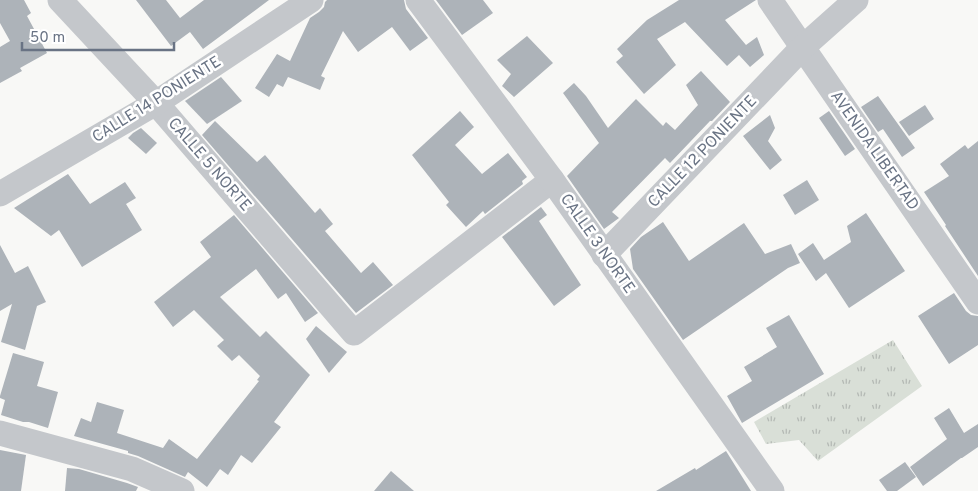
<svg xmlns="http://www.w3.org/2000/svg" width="978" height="491" viewBox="0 0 978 491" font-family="Overpass,sans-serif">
  <defs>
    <pattern id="park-tufts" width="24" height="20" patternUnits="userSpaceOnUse" patternTransform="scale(1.25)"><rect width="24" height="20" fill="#d9dfd7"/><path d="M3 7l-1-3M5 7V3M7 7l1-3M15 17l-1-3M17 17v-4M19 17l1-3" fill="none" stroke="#b4b9b4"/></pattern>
  </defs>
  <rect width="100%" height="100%" fill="#f8f8f6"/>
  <polygon fill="url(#park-tufts)" points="893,340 922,386 818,461 799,440 766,444 754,422"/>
  <g fill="#adb3b9">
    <polygon points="0,0 24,0 31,13 27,16 47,53 20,68 22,71 0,83 0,47 10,41 0,23"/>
    <polygon points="136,0 166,0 180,18 204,0 269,0 203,49 190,32 171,46"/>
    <polygon points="327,0 404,0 406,9 428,38 410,51 392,27 358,52 343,31 321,76 325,78 320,90 288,77 283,87 277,84 269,97 255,88 277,54 290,61 310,18 319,12 324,7 325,2"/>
    <polygon points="436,0 483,0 493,13 462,35"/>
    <polygon points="679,0 756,0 725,20 746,45 757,37 764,55 750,67 739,55 727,66 685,22 657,39 676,65 644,94 616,62 623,56 617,49 647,20"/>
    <polygon points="527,36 553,63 514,97 502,86 511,74 497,60"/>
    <polygon points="701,71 730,102 712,121 710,121 670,163 665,158 612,212 619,218 604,229 567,176 599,143 563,93 574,83 586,96 608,128 636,99 663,126 666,122 675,130 698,105 686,85"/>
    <polygon points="221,77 242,101 207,124 185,101"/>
    <polygon points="878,96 915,148 902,157 883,129 878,132 861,107"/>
    <polygon points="925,105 934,119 909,136 899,122"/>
    <polygon points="460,111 474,127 455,145 482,174 508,153 527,177 522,181 523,184 485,214 483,211 466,227 446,205 449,202 412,155"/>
    <polygon points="829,111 855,149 845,156 819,118"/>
    <polygon points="770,115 775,128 768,141 782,160 770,170 743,136"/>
    <polygon points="215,121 257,162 265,155 315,213 320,208 333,224 325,231 361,273 373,262 393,285 356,313 202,135"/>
    <polygon points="141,128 157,143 146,154 128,138 133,133"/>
    <polygon points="978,141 978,276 945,226 946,225 924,192 949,176 940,164 965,145 968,149"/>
    <polygon points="68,174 90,204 125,182 136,198 126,204 142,230 82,267 59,230 51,236 14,208"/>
    <polygon points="807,180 819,200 795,215 783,195"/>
    <polygon points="541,207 547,215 539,221 581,285 554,306 502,237"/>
    <polygon points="866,213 905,271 849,308 826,273 816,281 798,254 813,243 824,260 851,242 847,226"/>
    <polygon points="234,215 318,313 305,322 286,293 278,299 256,269 220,297 260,337 266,331 310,375 274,422 281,427 252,463 241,455 228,475 220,469 207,487 188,472 185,477 138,456 128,453 128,451 74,436 81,418 91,422 97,402 124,410 117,433 163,448 169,439 197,459 259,381 257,380 260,376 239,355 232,361 217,346 224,340 194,310 173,327 154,302 211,257 200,242"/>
    <polygon points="663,222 689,261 744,223 765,254 791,244 800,263 788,268 683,340 633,269 630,249 641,237"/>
    <polygon points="0,245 15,273 28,266 46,302 37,306 25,350 1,342 12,304 0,311"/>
    <polygon points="954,293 966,311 971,315 978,316 978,345 949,364 918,316"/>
    <polygon points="789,315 824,374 742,423 727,396 752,381 744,367 777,347 766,328"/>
    <polygon points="316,326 347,352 329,373 306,339"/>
    <polygon points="13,353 44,362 37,386 58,392 48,428 29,422 23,422 1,415 5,400 0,398 0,396"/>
    <polygon points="949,408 964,433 978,424 978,447 962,458 961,458 923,486 910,467 947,439 934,418"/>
    <polygon points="0,450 26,455 21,491 0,491"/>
    <polygon points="726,451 751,491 656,491 695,468 696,470"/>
    <polygon points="905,462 916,477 897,491 887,491 879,480"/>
    <polygon points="67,468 79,469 127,483 138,487 136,491 65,491"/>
    <polygon points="391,471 414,491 374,491"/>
  </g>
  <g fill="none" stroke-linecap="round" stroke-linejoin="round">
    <g stroke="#c4c7cb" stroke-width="25">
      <polyline points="60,0 156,103 354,333 552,180"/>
      <polyline points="418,0 552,180 772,491"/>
      <polyline points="770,0 978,302"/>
      <polyline points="0,194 156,103 311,0"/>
      <polyline points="604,255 802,48 856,0"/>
      <polyline points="0,433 132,469 182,491"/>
    </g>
  </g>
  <g text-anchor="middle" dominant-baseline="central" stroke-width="5" stroke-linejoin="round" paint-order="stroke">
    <g font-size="16" fill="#697384" stroke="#fff">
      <text transform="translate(157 100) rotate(-32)">CALLE 14 PONIENTE</text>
      <text transform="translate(874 151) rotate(55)">AVENIDA LIBERTAD</text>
      <text transform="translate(703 152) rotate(-46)">CALLE 12 PONIENTE</text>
      <text transform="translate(209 165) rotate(49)">CALLE 5 NORTE</text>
      <text transform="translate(597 244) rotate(55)">CALLE 3 NORTE</text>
    </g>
  </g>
  <path d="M22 42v8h152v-8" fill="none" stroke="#697384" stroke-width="2.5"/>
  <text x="30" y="42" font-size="15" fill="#697384" stroke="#ffffff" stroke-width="4" paint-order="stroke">50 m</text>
</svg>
